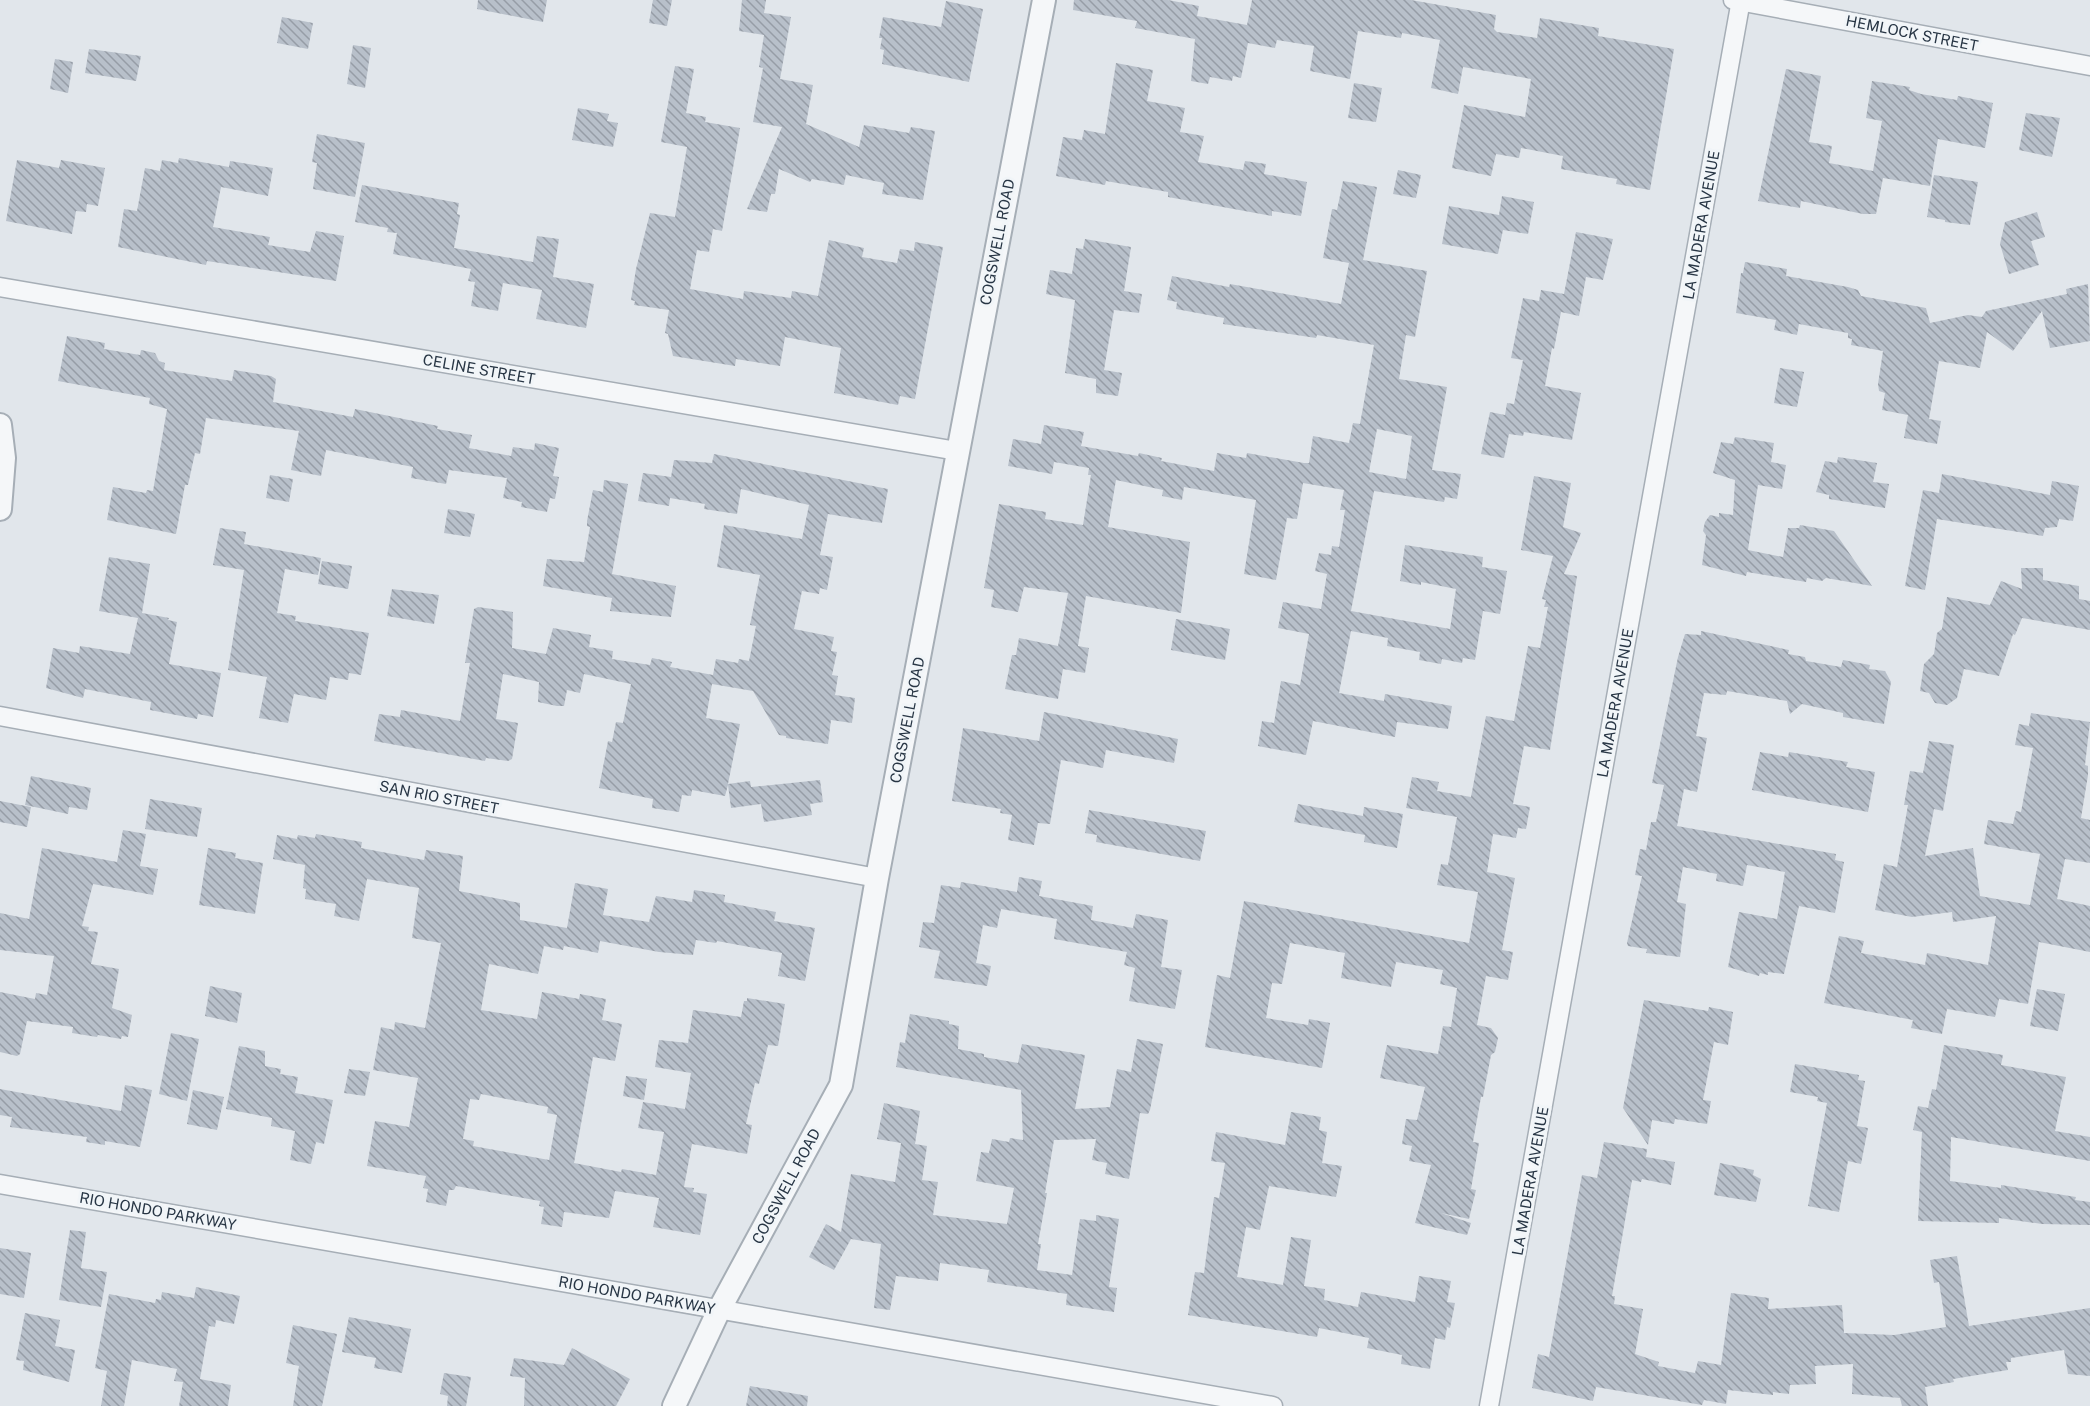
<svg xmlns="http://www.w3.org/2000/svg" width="2090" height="1406" viewBox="0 0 2090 1406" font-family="'Public Sans',sans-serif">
  <defs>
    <pattern id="building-back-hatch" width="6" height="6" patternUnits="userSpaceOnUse" patternTransform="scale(1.5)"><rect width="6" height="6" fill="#b8c0ca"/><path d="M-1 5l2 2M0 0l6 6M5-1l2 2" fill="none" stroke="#969da6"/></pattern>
  </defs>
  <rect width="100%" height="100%" fill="#e1e6eb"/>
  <g fill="url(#building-back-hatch)" fill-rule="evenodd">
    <polygon points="478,0 547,0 543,22 477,9"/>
    <polygon points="653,0 672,0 667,26 649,23"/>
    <polygon points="742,0 766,0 764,13 791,17 780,79 813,85 806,124 859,147 864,125 909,133 911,127 935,131 923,200 882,194 884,183 846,175 844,185 812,179 810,182 779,169 775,194 771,194 767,212 747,209 782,127 753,122 763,68 759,67 764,35 739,31"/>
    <polygon points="1074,0 1168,0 1199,6 1197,16 1247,25 1252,0 1411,0 1496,15 1494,29 1497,32 1537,38 1540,18 1599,28 1598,36 1674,49 1650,190 1616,184 1617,179 1561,169 1563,156 1521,148 1519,158 1496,154 1491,176 1452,168 1464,105 1525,117 1531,79 1463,67 1458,94 1431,88 1440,40 1402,33 1401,38 1358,31 1350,79 1310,71 1314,46 1277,40 1275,48 1248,43 1241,78 1233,76 1232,81 1210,77 1208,84 1191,81 1195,39 1135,28 1137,21 1073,10"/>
    <polygon points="946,1 983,9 969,82 882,64 884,50 880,49 882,38 879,38 883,17 941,27"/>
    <polygon points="282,17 313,23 308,49 277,43"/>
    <polygon points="353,45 371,48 365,88 347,84"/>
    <polygon points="89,49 141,56 136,81 85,73"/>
    <polygon points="55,59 73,62 68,93 50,89"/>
    <polygon points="1116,63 1153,70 1147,101 1185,108 1180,132 1204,136 1198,162 1243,170 1245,161 1266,164 1264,174 1307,182 1301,216 1272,211 1272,216 1168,197 1168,192 1123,184 1106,181 1105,185 1056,176 1063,137 1082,140 1084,130 1105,134"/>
    <polygon points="675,66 694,69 686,113 706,117 705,122 740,128 722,231 713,229 709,252 697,250 690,289 743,299 744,291 791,298 792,291 818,296 829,240 864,248 862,257 897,263 900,249 914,251 915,242 943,247 915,399 900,396 898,405 834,393 841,348 785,337 780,366 736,359 735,366 673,356 668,334 665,333 669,310 634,305 635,301 631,300 636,269 650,213 675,217 687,147 661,142"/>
    <polygon points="1786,69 1821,76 1809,142 1832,146 1829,163 1873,171 1882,121 1866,118 1872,81 1910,87 1909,90 1921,94 1957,100 1958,96 1993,103 1985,148 1938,139 1930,186 1883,178 1876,214 1863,214 1801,201 1800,208 1758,201"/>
    <polygon points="1354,83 1382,88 1376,122 1348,118"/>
    <polygon points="578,108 609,114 607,121 618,123 613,147 572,140"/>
    <polygon points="2026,113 2060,118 2052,157 2019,150"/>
    <polygon points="317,134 365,143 355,197 313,189 317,163 312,162"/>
    <polygon points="179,158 229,167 230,161 273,168 268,196 221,187 213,227 270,237 268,245 310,252 316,231 344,236 336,281 207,261 206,265 118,247 124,209 137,211 145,168 160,171 162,160 178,163"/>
    <polygon points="17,160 59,168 61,160 105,168 98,206 87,204 86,212 76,211 72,234 6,221"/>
    <polygon points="1398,170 1421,175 1416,198 1393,194"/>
    <polygon points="1934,175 1978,182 1970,225 1945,222 1945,220 1927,217"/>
    <path d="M1343,181L1377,187L1363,260L1427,271L1415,337L1406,335L1399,379L1447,387L1432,470L1461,474L1457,499L1445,497L1444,502L1374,491L1351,611L1450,629L1456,589L1421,582V585L1400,581L1405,545L1483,557L1482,567L1507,571L1500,614L1483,611L1475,660L1463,658L1462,663L1442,659L1441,664L1419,660L1420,652L1387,646L1388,638L1351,631L1339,693L1384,701L1385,694L1452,706L1448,729L1397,722L1395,737L1313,721L1306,755L1258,746L1262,721L1274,723L1281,681L1300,685L1309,634L1278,628L1283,602L1321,609L1327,574L1315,571L1319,553L1331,555L1332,546L1339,547L1345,510H1340L1344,490L1303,483L1297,519L1287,518L1276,580L1244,574L1256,500L1184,487L1182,500L1162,496L1163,490L1116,480L1108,527L1190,542L1181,613L1086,596L1078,646L1089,648L1085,673L1063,669L1058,699L1005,689L1012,655H1016L1019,638L1058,646L1068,593L1024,587L1018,612L991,607L994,590L984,588L999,504L1046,512L1045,519L1083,525L1091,475H1088L1089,468L1054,462L1052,474L1008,466L1013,439L1041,444L1044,425L1084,432L1081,446L1138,456L1139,453L1162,458L1161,461L1214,471L1217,453L1246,458L1247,453L1304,463H1309L1313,436L1349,443L1353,423L1360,424L1374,345L1317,335L1316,338L1223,324L1224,318L1176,309L1177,302L1167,300L1172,276L1229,287L1230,284L1341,304L1349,263L1323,258L1332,209L1337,210ZM1377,429L1412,436L1406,479L1369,472Z"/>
    <polygon points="362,185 459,203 457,214 460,215 454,248 533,262 537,236 559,239 553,277 594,284 586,328 536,319 542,290 503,283 498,311 471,306 475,282 468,281 471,269 393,254 397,233 387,232 388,228 355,222"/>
    <polygon points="1502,196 1534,202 1528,234 1503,230 1498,254 1442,244 1449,206 1499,215"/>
    <polygon points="2037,212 2045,237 2031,241 2039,265 2009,274 2000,244 2005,222"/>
    <polygon points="1576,232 1613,239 1603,280 1586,277 1579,316 1561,312 1554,349 1552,348 1545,386 1581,393 1572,440 1524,432 1523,436 1509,434 1504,458 1481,454 1490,412 1505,415 1507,403 1514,404 1523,360 1511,358 1523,298 1539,301 1541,290 1564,294"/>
    <polygon points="1085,239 1131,247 1124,291 1142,294 1139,313 1114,310 1104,370 1122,373 1118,396 1096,393 1096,379 1065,373 1075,300 1046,294 1050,270 1072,274 1076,248 1083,249"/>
    <polygon points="1745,262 1787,269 1786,276 1848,287 1858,290 1861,296 1926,308 1930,323 1968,315 1982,317 1986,311 2067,294 2066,289 2088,284 2090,341 2050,348 2042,311 2013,351 1987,332 1980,368 1939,361 1929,419 1941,421 1937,444 1904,438 1908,415 1882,410 1885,393 1879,391 1878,384 1883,351 1851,345 1852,339 1848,338 1848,333 1799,324 1797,335 1774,330 1776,320 1736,313 1741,273 1743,273"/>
    <polygon points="67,336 105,343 104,349 140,355 141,350 155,353 159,361 165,363 164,370 232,381 234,370 271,376 276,379 273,402 353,417 355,409 438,426 437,429 472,435 469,448 511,456 513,447 534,450 535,443 559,448 553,476 559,477 555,499 550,498 547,512 521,507 522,502 503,498 507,478 449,470 446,484 411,478 413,467 326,450 321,476 291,470 299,431 206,418 200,454 195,453 188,485 185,485 176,534 107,520 113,487 146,493 147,490 153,491 167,409 149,404 150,398 58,381"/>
    <polygon points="1780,368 1804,372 1797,407 1774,403"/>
    <polygon points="1735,437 1774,443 1771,462 1786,465 1782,489 1758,485 1748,550 1783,557 1788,528 1799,528 1800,525 1834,531 1872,586 1826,578 1822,581 1807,578 1806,582 1747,572 1746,576 1702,565 1706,535 1703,531 1705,522 1710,515 1719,517 1719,513 1733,515 1735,480 1713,473 1721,442 1733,444"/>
    <polygon points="714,454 888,489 882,523 828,514 820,555 833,557 827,590 820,588 819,594 802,591 794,629 834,637 831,651 837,652 832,675 838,676 835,695 855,698 852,723 831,720 828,744 786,738 786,736 779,735 753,691 712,684 706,718 740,724 728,784 750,781 751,787 820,780 823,802 810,804 812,815 764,822 761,804 731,808 728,785 725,796 692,790 691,796 682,795 679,812 652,808 653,799 599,788 608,741 612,742 616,722 623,723 631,684 584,674 580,693 567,690 564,706 557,706 538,702 539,682 503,674 496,719 518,723 512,759 508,761 486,758 485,761 374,741 379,714 400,717 401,710 460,721 470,663 465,663 474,609 478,607 513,612 512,648 546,654 553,628 591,635 589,647 613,651 612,659 650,665 652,658 672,662 670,667 713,675 716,659 738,663 739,659 749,661 756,626 750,625 760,575 717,567 724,525 802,539 809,505 741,489 737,514 704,509 705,504 670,498 669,506 638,501 643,473 671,477 674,460 712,463"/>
    <polygon points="1838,457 1877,463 1873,482 1889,484 1885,508 1829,499 1829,495 1816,492 1825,461 1837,463"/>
    <polygon points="1942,474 2050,495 2052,481 2079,486 2073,521 2059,519 2057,527 2045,528 2043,536 1937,519 1925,590 1905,586 1923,490 1939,493"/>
    <polygon points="270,475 293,479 289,502 266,498"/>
    <polygon points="1534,476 1571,483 1563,527 1581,533 1564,574 1577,576 1550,750 1524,746 1513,804 1530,807 1526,829 1518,828 1516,838 1493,834 1487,872 1515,878 1502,950 1513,952 1508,980 1486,976 1477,1025 1491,1028 1498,1038 1495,1052 1491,1055 1483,1097 1481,1097 1473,1142 1479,1143 1471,1189 1476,1190 1469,1219 1441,1213 1471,1223 1467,1235 1415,1223 1431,1165 1409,1161 1412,1146 1402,1144 1406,1119 1417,1120 1425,1087 1380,1078 1387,1045 1438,1054 1443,1026 1451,1027 1457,988 1440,984 1443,970 1396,962 1391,987 1341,978 1345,953 1290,943 1282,984 1272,983 1266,1018 1308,1025 1309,1019 1330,1023 1322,1068 1205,1047 1217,975 1230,978 1244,901 1469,943 1478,892 1437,885 1441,864 1448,865 1457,817 1406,808 1412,777 1439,782 1437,791 1471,797 1486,716 1514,721 1528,646 1540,648 1548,607 1544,607 1546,600 1542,599 1553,556 1521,550"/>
    <polygon points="604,480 628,484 612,574 676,586 671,617 610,611 612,598 543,586 547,559 584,562 590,527 587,526 587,521 593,490 603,492"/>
    <polygon points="448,509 475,514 470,537 444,533"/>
    <polygon points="220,528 246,532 244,544 321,558 318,575 285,569 277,613 296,616 295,621 369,633 361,675 349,673 348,680 330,677 326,700 294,694 288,723 259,718 267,677 228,670 244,570 213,565"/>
    <polygon points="109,557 150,564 142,613 169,618 168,620 177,622 169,664 221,673 213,717 198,714 197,719 150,710 151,702 85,689 83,698 46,688 53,648 79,653 80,646 130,654 138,618 99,611"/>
    <polygon points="322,561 352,566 348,589 318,584"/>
    <polygon points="2021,568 2043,568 2043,580 2079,586 2079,599 2090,601 2090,630 2022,618 2015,635 2013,634 1999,676 1964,669 1957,698 1947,705 1935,703 1929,693 1920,691 1924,664 1934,654 1937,633 1942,629 1947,597 1990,605 2001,581 2022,589"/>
    <polygon points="392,589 439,595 434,624 387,616"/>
    <polygon points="1176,619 1230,629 1225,660 1171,650"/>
    <polygon points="1701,631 1789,650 1788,654 1805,657 1806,661 1841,667 1843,660 1870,665 1869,669 1885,671 1891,682 1884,724 1843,717 1843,713 1802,704 1790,714 1787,701 1727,691 1726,695 1704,693 1696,736 1707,738 1697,792 1684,789 1677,826 1836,854 1835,860 1844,862 1835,913 1799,906 1784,974 1768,972 1768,975 1760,973 1759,976 1728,967 1739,912 1777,919 1785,872 1747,865 1743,886 1716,881 1717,874 1683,867 1677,902 1686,904 1680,957 1646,953 1647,949 1628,946 1627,943 1642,876 1635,875 1640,849 1646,850 1651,822 1656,822 1664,785 1652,783 1678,657 1685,634 1701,635"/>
    <polygon points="1044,712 1178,739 1174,763 1106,750 1103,768 1061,760 1050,824 1038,823 1034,845 1008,840 1012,815 1000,813 1001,809 952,801 963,728 1039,741"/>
    <polygon points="2031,713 2090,722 2085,765 2088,766 2088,775 2081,818 2090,820 2090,863 2065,859 2057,899 2090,906 2090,952 2039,942 2028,1004 1999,999 1995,1017 1947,1009 1942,1034 1911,1028 1913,1020 1824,1003 1839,936 1864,941 1861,953 1925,965 1927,953 1988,965 1996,916 1953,922 1952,912 1912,917 1875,910 1884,864 1897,867 1908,805 1904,805 1910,771 1923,773 1929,741 1954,745 1943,811 1934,809 1925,856 1973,848 1980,896 2030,905 2040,854 1984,844 1988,820 2013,824 2016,811 2021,812 2033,748 2015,745 2019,724 2029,726"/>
    <polygon points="1760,752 1788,757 1789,752 1848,762 1846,767 1875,772 1868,812 1752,790"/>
    <polygon points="31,776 91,788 87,810 69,807 68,814 25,805"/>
    <polygon points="150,799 202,808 197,837 145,829"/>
    <polygon points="0,801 31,807 27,827 0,822"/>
    <polygon points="1298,804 1363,816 1364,807 1403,814 1397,848 1364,842 1365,835 1294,822"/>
    <polygon points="1089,810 1206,831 1200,861 1096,842 1097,835 1085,833"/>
    <polygon points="123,830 146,834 140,866 158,869 153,895 93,884 82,926 89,927 88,931 98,932 91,964 119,969 112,1008 132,1015 128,1037 122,1036 121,1039 98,1035 97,1037 72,1033 73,1027 27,1021 20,1054 17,1056 0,1052 0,992 35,999 36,993 47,995 54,956 0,950 0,913 29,919 42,848 117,862"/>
    <path d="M316,834L362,842L361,848L424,860L426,850L463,856L459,891L520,903V920L567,928L575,883L608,889L603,915L649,922L656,896L692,902L694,890L725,895L724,902L776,912L774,921L815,928L805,981L778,976L782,953L717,941L716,943L696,940L693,955L659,952L600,941L598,953L564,946L563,950L544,946L538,974L489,964L481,1010L537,1019L542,992L579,999L580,994L606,999L602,1020L622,1024L615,1061L593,1057L574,1163L621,1172L622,1169L656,1175L664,1132L638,1128L643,1102L685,1109L691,1073L655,1067L659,1040L688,1043L693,1010L741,1017L744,1001H747V998L785,1004L778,1046L768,1045L759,1084L755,1083L746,1124L752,1125L747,1154L692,1144L684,1187L694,1188L693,1192L707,1194L700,1235L653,1227L659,1198L615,1191L609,1218L564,1212L562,1227L541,1224L544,1207L539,1206L540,1201L456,1186L454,1190H449L446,1206L426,1202L428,1189L423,1188L426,1176L367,1166L375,1121L409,1127L418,1078L373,1070L381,1027L394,1030L395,1022L425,1028L441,943L412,938L419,888L367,879L359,921L334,916L336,904L305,899L306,889L303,888L305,865L273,859L277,835L297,839L298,835L315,838ZM481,1094L548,1107L547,1113L557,1115L549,1160L473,1146L474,1141L463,1139L470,1099L479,1100Z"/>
    <polygon points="208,848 236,853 235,858 263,863 255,914 199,905"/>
    <polygon points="1019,877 1042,881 1039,896 1093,906 1091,920 1133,928 1136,914 1168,920 1161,967 1182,970 1175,1009 1129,1001 1135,968 1124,965 1127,952 1054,939 1057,919 1001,909 997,928 983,925 976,963 991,966 987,986 934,978 940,951 919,947 923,922 934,923 941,885 960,888 961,882 1017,892"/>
    <polygon points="210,986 242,993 237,1023 205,1016"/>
    <polygon points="2037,989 2065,994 2058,1031 2030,1026"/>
    <polygon points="1644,1000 1708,1011 1709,1007 1733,1012 1728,1045 1714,1042 1703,1100 1711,1101 1707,1124 1675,1119 1674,1124 1652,1120 1648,1145 1623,1108"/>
    <polygon points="910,1014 949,1021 949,1024 959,1026 958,1049 984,1054 984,1057 1018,1063 1022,1044 1085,1055 1075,1109 1110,1107 1117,1069 1131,1072 1137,1039 1163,1044 1150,1110 1148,1114 1140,1113 1129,1179 1105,1174 1107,1163 1092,1160 1096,1139 1054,1140 1045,1193 1047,1193 1038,1244 1041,1244 1037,1270 1072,1275 1080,1219 1096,1221 1096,1215 1119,1219 1109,1287 1117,1288 1114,1312 1066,1305 1067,1294 987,1282 989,1270 940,1263 938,1281 896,1276 890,1310 874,1308 881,1244 851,1239 834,1270 809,1257 826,1224 841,1232 851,1174 895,1182 901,1143 877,1139 884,1103 920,1111 915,1144 927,1146 922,1180 938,1182 933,1215 1007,1224 1014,1188 976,1181 981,1152 989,1153 992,1139 1009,1142 1010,1138 1023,1140 1021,1090 896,1067 900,1042 905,1043"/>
    <polygon points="171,1033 199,1039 187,1101 159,1094"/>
    <polygon points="1944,1045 2003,1055 2001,1065 2066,1077 2055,1131 2090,1137 2090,1161 1951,1137 1950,1181 2001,1188 2001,1185 2076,1197 2075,1200 2090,1202 2090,1225 2042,1224 1999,1218 1999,1223 1918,1221 1922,1132 1913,1130 1918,1106 1928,1108 1932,1089 1936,1090"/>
    <polygon points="239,1046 265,1051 265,1066 281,1069 280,1074 298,1077 295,1093 333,1100 324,1144 316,1142 311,1164 290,1160 295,1131 271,1126 272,1118 226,1109"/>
    <polygon points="1795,1064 1859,1075 1858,1080 1865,1081 1857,1126 1868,1128 1861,1164 1848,1161 1839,1212 1808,1206 1827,1103 1817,1101 1818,1097 1790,1092"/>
    <polygon points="349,1069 370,1072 365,1096 344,1093"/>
    <polygon points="626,1076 647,1079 644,1100 623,1096"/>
    <polygon points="125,1085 152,1090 140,1147 105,1141 105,1145 86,1142 87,1137 10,1127 12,1117 0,1115 0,1089 121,1111"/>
    <polygon points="193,1090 224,1097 217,1130 187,1124"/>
    <polygon points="1291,1112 1321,1117 1319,1130 1327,1132 1322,1163 1342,1166 1336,1197 1269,1186 1260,1230 1246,1227 1237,1277 1283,1285 1291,1237 1311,1240 1304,1286 1325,1289 1324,1300 1358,1307 1361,1292 1415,1302 1419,1276 1451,1281 1447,1302 1455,1303 1450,1328 1447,1327 1445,1340 1435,1338 1430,1369 1401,1364 1402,1355 1367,1348 1369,1338 1319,1328 1317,1337 1188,1315 1195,1272 1204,1273 1214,1197 1219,1198 1225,1163 1211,1161 1216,1132 1285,1145"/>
    <polygon points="1604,1142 1647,1149 1646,1157 1675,1162 1671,1185 1642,1179 1641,1182 1632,1180 1612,1296 1615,1296 1614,1304 1643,1309 1635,1354 1659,1362 1658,1366 1695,1373 1698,1361 1721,1365 1731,1293 1769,1298 1768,1309 1842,1305 1844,1333 1894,1335 1946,1327 1939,1282 1934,1283 1930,1260 1957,1256 1969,1326 2090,1308 2090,1376 2068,1374 2064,1350 2011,1358 2011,1362 2006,1362 2008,1370 1953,1379 1954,1382 1925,1387 1928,1406 1902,1406 1900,1398 1852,1394 1853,1364 1815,1366 1816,1384 1790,1385 1789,1394 1773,1392 1773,1395 1728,1390 1726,1404 1704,1400 1702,1405 1596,1387 1593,1401 1532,1388 1538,1354 1549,1357 1582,1175 1597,1178"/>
    <polygon points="1720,1163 1754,1170 1753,1175 1761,1179 1756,1202 1714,1195"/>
    <polygon points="70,1230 86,1232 81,1268 107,1272 101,1307 59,1300"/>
    <polygon points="0,1248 31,1253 24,1298 0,1294"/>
    <polygon points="196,1287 240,1296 234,1324 216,1320 215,1327 209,1326 200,1379 231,1385 228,1406 179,1406 183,1382 174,1381 177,1369 132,1360 124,1406 101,1406 107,1371 95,1368 109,1294 155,1303 156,1299 161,1300 162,1292 194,1298"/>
    <polygon points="25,1313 60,1320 55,1346 75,1350 69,1382 23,1370 24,1361 16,1360"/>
    <polygon points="349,1317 411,1329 402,1373 374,1368 376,1358 342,1352"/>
    <polygon points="293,1325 337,1334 322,1406 293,1406 299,1366 286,1363"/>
    <polygon points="572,1348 630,1379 616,1406 524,1406 525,1378 510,1376 514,1358 564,1365"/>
    <polygon points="444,1373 471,1377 466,1406 447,1406 448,1396 440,1394"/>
    <polygon points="750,1386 808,1396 807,1406 746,1406"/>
  </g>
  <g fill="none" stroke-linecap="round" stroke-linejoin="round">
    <defs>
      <g id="minor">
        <polyline points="1733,0 2090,66"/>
        <polyline points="0,287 957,451"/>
        <polyline points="0,716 877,878"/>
        <polyline points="0,1184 1273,1406"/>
        <polyline points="1489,1406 1741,0"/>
      </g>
      <g id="tertiary">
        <polyline points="0,425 4,458 0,509"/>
        <polyline points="674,1406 719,1310 841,1085 877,878 1044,0"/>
      </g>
    </defs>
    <use href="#minor" stroke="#a6aeb6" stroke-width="21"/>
    <use href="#tertiary" stroke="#a6aeb6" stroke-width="26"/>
    <use href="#minor" stroke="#f5f7f9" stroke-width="18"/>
    <use href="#tertiary" stroke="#f5f7f9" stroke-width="22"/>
  </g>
  <g text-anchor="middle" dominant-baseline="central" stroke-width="6" stroke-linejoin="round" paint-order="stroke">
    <g font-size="15" fill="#283645" stroke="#f1f5f8">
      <text transform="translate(1912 33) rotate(11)">HEMLOCK STREET</text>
      <text transform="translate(1701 225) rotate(-80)">LA MADERA AVENUE</text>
      <text transform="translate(997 242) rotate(-79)">COGSWELL ROAD</text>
      <text transform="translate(479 369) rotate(10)">CELINE STREET</text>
      <text transform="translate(1615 703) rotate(-80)">LA MADERA AVENUE</text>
      <text transform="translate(907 720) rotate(-79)">COGSWELL ROAD</text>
      <text transform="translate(439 797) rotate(11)">SAN RIO STREET</text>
      <text transform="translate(1530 1181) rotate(-80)">LA MADERA AVENUE</text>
      <text transform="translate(786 1186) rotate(-62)">COGSWELL ROAD</text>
      <text transform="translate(158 1211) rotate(10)">RIO HONDO PARKWAY</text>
      <text transform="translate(637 1295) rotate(10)">RIO HONDO PARKWAY</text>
    </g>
  </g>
</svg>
